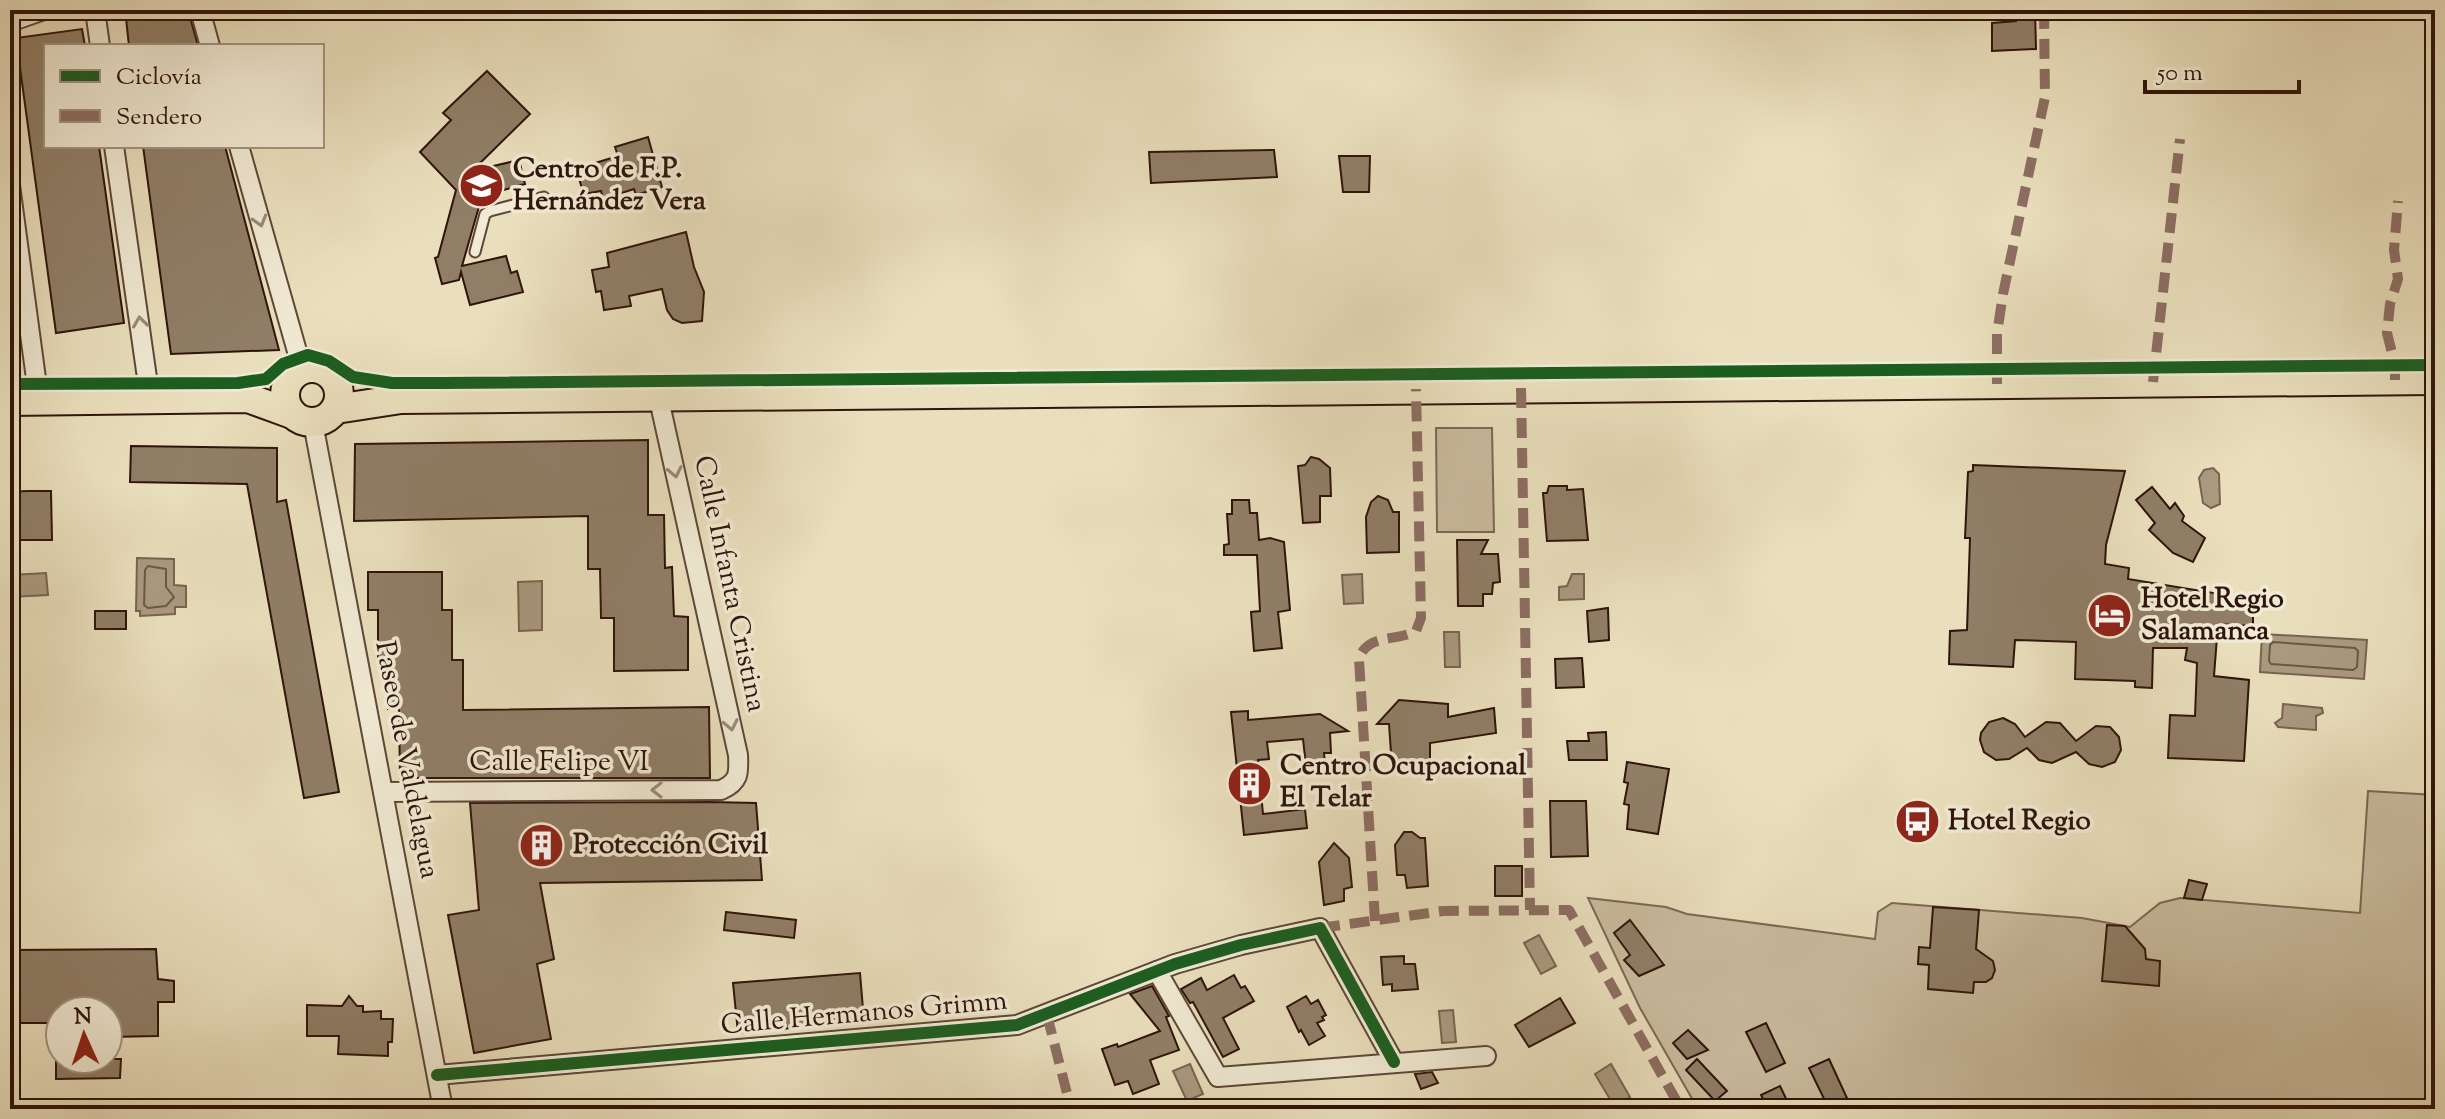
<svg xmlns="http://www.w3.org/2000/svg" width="2445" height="1119" viewBox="0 0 2445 1119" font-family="'Sorts Mill Goudy',serif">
  <rect width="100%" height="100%" fill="#eadfbd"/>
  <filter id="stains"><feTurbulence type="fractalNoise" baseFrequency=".0025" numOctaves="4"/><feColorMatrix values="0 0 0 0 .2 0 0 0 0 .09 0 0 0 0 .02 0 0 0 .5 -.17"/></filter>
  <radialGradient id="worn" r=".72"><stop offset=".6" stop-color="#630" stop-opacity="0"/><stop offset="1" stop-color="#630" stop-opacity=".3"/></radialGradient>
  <g fill="#cabc9f" stroke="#7c6854" stroke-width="2">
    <polygon points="1436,428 1492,428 1494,532 1437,532"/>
    <polygon points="2368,791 2435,795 2435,1109 1698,1109 1640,1008 1588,898 1666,907 1687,914 1875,939 1878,912 1892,903 2082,918 2130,927 2160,903 2180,898 2360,913"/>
  </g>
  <g fill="#aa9a80" stroke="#786451" stroke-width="2">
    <polygon points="2213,468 2219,474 2220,504 2211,508 2203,503 2199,478 2204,470"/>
    <polygon points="137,558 174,559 174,585 186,586 186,607 175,607 175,614 140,616 140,611 136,611"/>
    <polygon points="46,573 48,595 10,597 10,575"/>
    <polygon points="1362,574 1363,603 1344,604 1342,575"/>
    <polygon points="1572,574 1584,574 1584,599 1559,600 1559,587 1567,586"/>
    <polygon points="542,581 542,630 519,631 518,582"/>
    <polygon points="1444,632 1459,632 1460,667 1445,667"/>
    <polygon points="2262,634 2367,640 2364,679 2260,672"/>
    <polygon points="2283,704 2322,708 2323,713 2316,716 2316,730 2278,727 2275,723 2282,718"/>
    <polygon points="1539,935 1556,966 1541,974 1524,943"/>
    <polygon points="1453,1010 1456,1042 1442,1043 1439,1011"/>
    <polygon points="1190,1064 1203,1094 1187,1101 1173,1071"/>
    <polygon points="1611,1064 1630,1097 1614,1106 1595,1074"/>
  </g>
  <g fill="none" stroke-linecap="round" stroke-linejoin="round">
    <g stroke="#6c5745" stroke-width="2">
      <polygon points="148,566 166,569 166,587 174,597 166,606 148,608 144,605 145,570"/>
      <polygon points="2273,642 2355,648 2358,651 2357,667 2353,670 2271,664 2269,661 2270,645"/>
    </g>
  </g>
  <g fill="#907e67" stroke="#2e140a" stroke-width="2">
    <polygon points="188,10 198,46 129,46 126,18"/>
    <polygon points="2016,10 2035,10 2036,49 1992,51 1992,23 2016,21"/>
    <polygon points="82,29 85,46 46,46 46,146 99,146 124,323 56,333 16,38"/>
    <polygon points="487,71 530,114 472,171 519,160 525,184 482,196 462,266 506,256 511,273 517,271 523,292 470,305 461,272 459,280 442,284 435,258 438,257 456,190 420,152 451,120 443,113"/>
    <polygon points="648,137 662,187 636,195 634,189 603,199 601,191 584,194 576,170 579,168 618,156 615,147"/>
    <polygon points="143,146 225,146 279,350 171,354"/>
    <polygon points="1274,150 1277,177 1151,183 1149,152"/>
    <polygon points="1339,156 1370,156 1369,192 1343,192"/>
    <polygon points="686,232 694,267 704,292 702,321 682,323 673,319 667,310 662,289 629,296 631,306 604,310 601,291 596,292 592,270 609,267 607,253"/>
    <polygon points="648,440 648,515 664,515 665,568 672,567 674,616 688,617 688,670 614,671 614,618 601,618 600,569 588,569 588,516 354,521 355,444"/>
    <polygon points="131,446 277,448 277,502 286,500 339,792 304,798 247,484 130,482"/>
    <polygon points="1311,457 1319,459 1330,468 1331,496 1320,496 1320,522 1303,523 1298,466 1305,465"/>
    <polygon points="1973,465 2125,471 2106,545 2105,564 2129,568 2128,579 2226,595 2226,601 2253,602 2253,626 2218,624 2214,676 2249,680 2244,761 2168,758 2170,715 2195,716 2197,663 2185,660 2187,648 2153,648 2152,688 2135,687 2135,681 2075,679 2076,642 2015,640 2013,667 1949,664 1950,631 1967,630 1970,538 1965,538 1968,472 1973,471"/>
    <polygon points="1549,486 1567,486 1567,490 1583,489 1588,540 1547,541 1543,493 1547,493"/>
    <polygon points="2152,487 2170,509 2175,503 2184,516 2182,521 2205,538 2193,562 2173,553 2149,530 2155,523 2136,500"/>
    <polygon points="27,491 51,491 52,540 10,540 10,492"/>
    <polygon points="1378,496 1388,500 1393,512 1399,512 1399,552 1367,553 1366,517 1371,502"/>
    <polygon points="1232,500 1249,500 1250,513 1257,513 1259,540 1270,538 1284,542 1290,610 1278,612 1282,648 1254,651 1251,612 1260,611 1257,555 1224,555 1224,545 1229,544 1227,514 1232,514"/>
    <polygon points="1457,540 1488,540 1481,554 1498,554 1500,582 1493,583 1492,594 1483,594 1483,606 1458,606"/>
    <polygon points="368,572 442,572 442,610 452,610 452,660 463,660 463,710 709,707 710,778 400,778 399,709 388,709 388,659 378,659 378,610 368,610"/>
    <polygon points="1608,608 1609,640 1589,642 1587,611"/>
    <rect x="95" y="611" width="31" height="18"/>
    <polygon points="1582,658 1584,687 1556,688 1555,659"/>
    <polygon points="1399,700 1448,704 1448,717 1494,708 1496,733 1430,743 1430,767 1392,767 1389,724 1377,724"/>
    <polygon points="1248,711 1248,720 1320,714 1348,731 1330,733 1331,753 1324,753 1325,764 1306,766 1303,739 1267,742 1269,759 1258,760 1263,814 1305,809 1307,828 1244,835 1231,712"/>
    <polygon points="2003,718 2015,724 2025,737 2046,722 2060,723 2076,741 2096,726 2110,727 2119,737 2121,750 2115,762 2102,767 2089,764 2076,752 2052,763 2039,760 2027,748 2009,759 1996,760 1984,752 1980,740 1981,733 1989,722"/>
    <polygon points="1606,732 1607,760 1569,760 1567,741 1589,741 1588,733"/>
    <polygon points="1627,762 1669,769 1658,834 1627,829 1629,805 1624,804 1628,783 1624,782"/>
    <polygon points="1550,801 1586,801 1588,856 1551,857"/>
    <polygon points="710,802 756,803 762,880 540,883 554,959 537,964 551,1039 474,1053 448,915 479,910 470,803"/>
    <polygon points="1404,832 1412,832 1420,838 1425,838 1428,886 1407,888 1405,875 1397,875 1395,845"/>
    <polygon points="1334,843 1349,858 1352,887 1344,889 1344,901 1324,905 1319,862"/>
    <rect x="1495" y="866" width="27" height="30"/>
    <polygon points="2189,880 2207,884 2202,900 2184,898"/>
    <polygon points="1933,907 1979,910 1976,949 1993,961 1995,970 1992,978 1986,982 1974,982 1973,993 1928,989 1929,965 1918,964 1919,947 1930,948"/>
    <polygon points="726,912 796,920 794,938 724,930"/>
    <polygon points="1630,920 1664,965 1639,976 1624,960 1630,955 1614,933"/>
    <polygon points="2107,925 2125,926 2145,949 2146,959 2160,961 2159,986 2102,981"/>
    <polygon points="156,949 158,979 174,981 174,1002 158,1002 158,1036 108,1037 108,1011 60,1011 60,1023 10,1023 10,950"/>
    <polygon points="1404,956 1404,964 1415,964 1418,989 1392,991 1392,984 1383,985 1381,957"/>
    <polygon points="860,973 864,1021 738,1033 733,983"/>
    <polygon points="1234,975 1241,988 1245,986 1254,1001 1223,1018 1239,1049 1223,1057 1193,1002 1190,1003 1181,989 1201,978 1207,990"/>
    <polygon points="1152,986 1169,1016 1166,1017 1179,1050 1150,1060 1159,1084 1133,1094 1128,1081 1115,1085 1102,1049 1117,1044 1118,1047 1160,1031 1130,994"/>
    <polygon points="349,996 357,1006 363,1006 363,1012 381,1011 381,1019 393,1019 392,1042 388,1042 388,1056 338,1054 339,1036 307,1036 307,1005 342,1006"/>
    <polygon points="1306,996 1311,1004 1318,1000 1326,1015 1322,1017 1324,1020 1317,1023 1325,1036 1309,1045 1301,1030 1299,1032 1287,1007"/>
    <polygon points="1560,998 1575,1023 1529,1047 1515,1025"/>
    <polygon points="1766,1023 1785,1063 1766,1072 1746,1032"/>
    <polygon points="1688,1030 1708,1050 1687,1059 1673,1043"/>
    <polygon points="56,1059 121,1059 120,1078 56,1079"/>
    <polygon points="1697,1059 1727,1091 1715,1101 1686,1070"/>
    <polygon points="1829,1059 1847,1098 1828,1107 1809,1068"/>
    <polygon points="1432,1072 1438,1083 1421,1089 1415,1074"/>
    <polygon points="1780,1086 1791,1109 1768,1109 1761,1095"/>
  </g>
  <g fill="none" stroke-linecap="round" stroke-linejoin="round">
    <defs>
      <polyline id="service" points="475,252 485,214 490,211 544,197"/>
      <g id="minor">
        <polyline points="95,10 100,46"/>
        <polyline points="200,10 210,46"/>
        <polyline points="10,22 44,10"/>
        <polyline points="114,146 150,399"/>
        <polyline points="239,146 302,369"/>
        <polyline points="10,185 39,401"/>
        <polyline points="313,423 443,1109"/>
        <path d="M384,792L721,790C739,782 739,774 738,755L658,395"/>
        <polyline points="1157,971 1218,1077 1486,1056"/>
        <polyline points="437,1075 1017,1025 1175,964 1241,945 1320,928 1394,1062"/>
      </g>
      <g id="trunk">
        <circle cx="312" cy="395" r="27"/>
        <polyline points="10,401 248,398 292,414"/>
        <polyline points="336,409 401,399 2435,380"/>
      </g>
    </defs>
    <use href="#service" stroke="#5d4737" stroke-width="13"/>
    <use href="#minor" stroke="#5d4737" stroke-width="22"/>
    <use href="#trunk" stroke="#2e140a" stroke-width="32"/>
    <use href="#service" stroke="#f1ead4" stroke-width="9"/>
    <use href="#minor" stroke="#f1ead4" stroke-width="18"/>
    <use href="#trunk" stroke="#eadfbd" stroke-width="28"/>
    <g stroke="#8d6e63" stroke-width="10" stroke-dasharray="20 10" stroke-linecap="butt">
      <polyline points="2395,380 2395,365 2387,333 2390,304 2398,279 2394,250 2398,201"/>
      <polyline points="2153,382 2180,139"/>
      <polyline points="1997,384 1997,334 2003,294 2045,97 2044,10"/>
      <polyline points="1521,388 1530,910"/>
      <path d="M1375,921L1359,659C1367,633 1396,642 1416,631L1421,618L1416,389"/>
      <polyline points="1320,928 1443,911 1569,910 1681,1109"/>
      <polyline points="1047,1015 1071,1109"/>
    </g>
    <defs>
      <g id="cycleway">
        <polyline points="10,384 238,383 266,379 283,364 308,355 329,361 353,377 392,383 444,383 2435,365"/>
        <polyline points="437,1075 1017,1025 1175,964 1241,945 1320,928 1394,1062"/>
      </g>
    </defs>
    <use href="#cycleway" stroke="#f1ead4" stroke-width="17"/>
    <use href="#cycleway" stroke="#1b5e20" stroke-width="12"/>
  </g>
  <defs><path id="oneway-chevron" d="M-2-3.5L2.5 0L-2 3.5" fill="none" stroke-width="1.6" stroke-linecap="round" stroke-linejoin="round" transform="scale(2)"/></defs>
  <g stroke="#998a79">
    <use href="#oneway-chevron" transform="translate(260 221) rotate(74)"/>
    <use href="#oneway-chevron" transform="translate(140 322) rotate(-98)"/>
    <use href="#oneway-chevron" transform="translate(675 472) rotate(78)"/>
    <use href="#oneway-chevron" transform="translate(731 725) rotate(78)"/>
    <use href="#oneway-chevron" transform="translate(657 790) rotate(180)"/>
  </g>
  <defs>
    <symbol id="school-disc" viewBox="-11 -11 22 22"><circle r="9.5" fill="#8f2418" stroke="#f1ead4"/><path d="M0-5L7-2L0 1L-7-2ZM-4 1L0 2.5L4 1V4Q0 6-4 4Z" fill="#fff"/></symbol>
    <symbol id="hotel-disc" viewBox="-11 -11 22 22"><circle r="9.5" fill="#8f2418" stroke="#f1ead4"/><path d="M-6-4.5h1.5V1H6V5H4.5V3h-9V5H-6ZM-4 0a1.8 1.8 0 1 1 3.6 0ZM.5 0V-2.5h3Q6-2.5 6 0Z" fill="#fff"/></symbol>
    <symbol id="building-disc" viewBox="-11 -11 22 22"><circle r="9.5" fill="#8f2418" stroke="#f1ead4"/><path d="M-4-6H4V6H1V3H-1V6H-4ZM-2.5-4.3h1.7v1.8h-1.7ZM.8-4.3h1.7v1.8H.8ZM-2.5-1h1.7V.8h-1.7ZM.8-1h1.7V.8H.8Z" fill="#fff"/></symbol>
    <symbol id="bus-disc" viewBox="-11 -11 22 22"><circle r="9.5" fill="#8f2418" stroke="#f1ead4"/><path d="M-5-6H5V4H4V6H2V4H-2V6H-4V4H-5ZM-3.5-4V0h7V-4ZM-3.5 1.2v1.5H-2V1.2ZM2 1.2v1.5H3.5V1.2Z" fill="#fff"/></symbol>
  </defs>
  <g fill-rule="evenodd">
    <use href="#school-disc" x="456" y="160" width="51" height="51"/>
    <use href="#hotel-disc" x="2084" y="590" width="51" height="51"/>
    <use href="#building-disc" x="1224" y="758" width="51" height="51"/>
    <use href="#bus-disc" x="1892" y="796" width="51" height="51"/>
    <use href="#building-disc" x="516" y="820" width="51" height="51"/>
  </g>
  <g text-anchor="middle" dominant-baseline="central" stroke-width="7" stroke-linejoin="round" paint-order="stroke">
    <g font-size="28" font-weight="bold" fill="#2e140a" stroke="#f1ead4" text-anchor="start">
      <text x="513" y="170">Centro de F.P.<tspan x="513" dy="32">Hernández Vera</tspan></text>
      <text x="2141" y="600">Hotel Regio<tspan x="2141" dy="32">Salamanca</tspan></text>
      <text x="1280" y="767">Centro Ocupacional<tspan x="1280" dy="32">El Telar</tspan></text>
      <text x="1948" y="822">Hotel Regio</text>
      <text x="573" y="846">Protección Civil</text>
    </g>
    <g font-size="28" fill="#2e140a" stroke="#f1ead4">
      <text transform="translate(729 584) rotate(78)">Calle Infanta Cristina</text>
      <text transform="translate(406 760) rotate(79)">Paseo de Valdelagua</text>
      <text x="559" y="763">Calle Felipe VI</text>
      <text transform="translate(864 1014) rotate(-5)">Calle Hermanos Grimm</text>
    </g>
  </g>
  <rect width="2445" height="1119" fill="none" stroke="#eadfbd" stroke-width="40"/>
  <rect x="12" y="12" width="2421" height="1095" fill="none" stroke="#2e140a" stroke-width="4"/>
  <rect x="20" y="20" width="2405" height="1079" fill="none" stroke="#2e140a" stroke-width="2"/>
  <rect x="44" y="44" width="280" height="104" fill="#f1ead4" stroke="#a39483" stroke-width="2"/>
  <rect x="60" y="70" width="40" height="12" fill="#1b5e20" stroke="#a39483" stroke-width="2"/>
  <text x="116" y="84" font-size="24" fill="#2e140a">Ciclovía</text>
  <rect x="60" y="110" width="40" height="12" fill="#8d6e63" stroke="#a39483" stroke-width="2"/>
  <text x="116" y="124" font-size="24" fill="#2e140a">Sendero</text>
  <g transform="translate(84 1035) rotate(357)"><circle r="38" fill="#f1ead4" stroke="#a39483" stroke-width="2"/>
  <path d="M0-6L14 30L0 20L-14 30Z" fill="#8f2418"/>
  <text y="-12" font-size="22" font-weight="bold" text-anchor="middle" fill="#2e140a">N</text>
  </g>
  <path d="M2145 80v12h154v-12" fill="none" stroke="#2e140a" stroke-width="4"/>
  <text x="2157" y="80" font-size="24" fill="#2e140a" stroke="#f1ead4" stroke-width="6" paint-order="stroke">50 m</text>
  <rect width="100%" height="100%" filter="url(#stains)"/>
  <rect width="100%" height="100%" fill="url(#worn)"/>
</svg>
